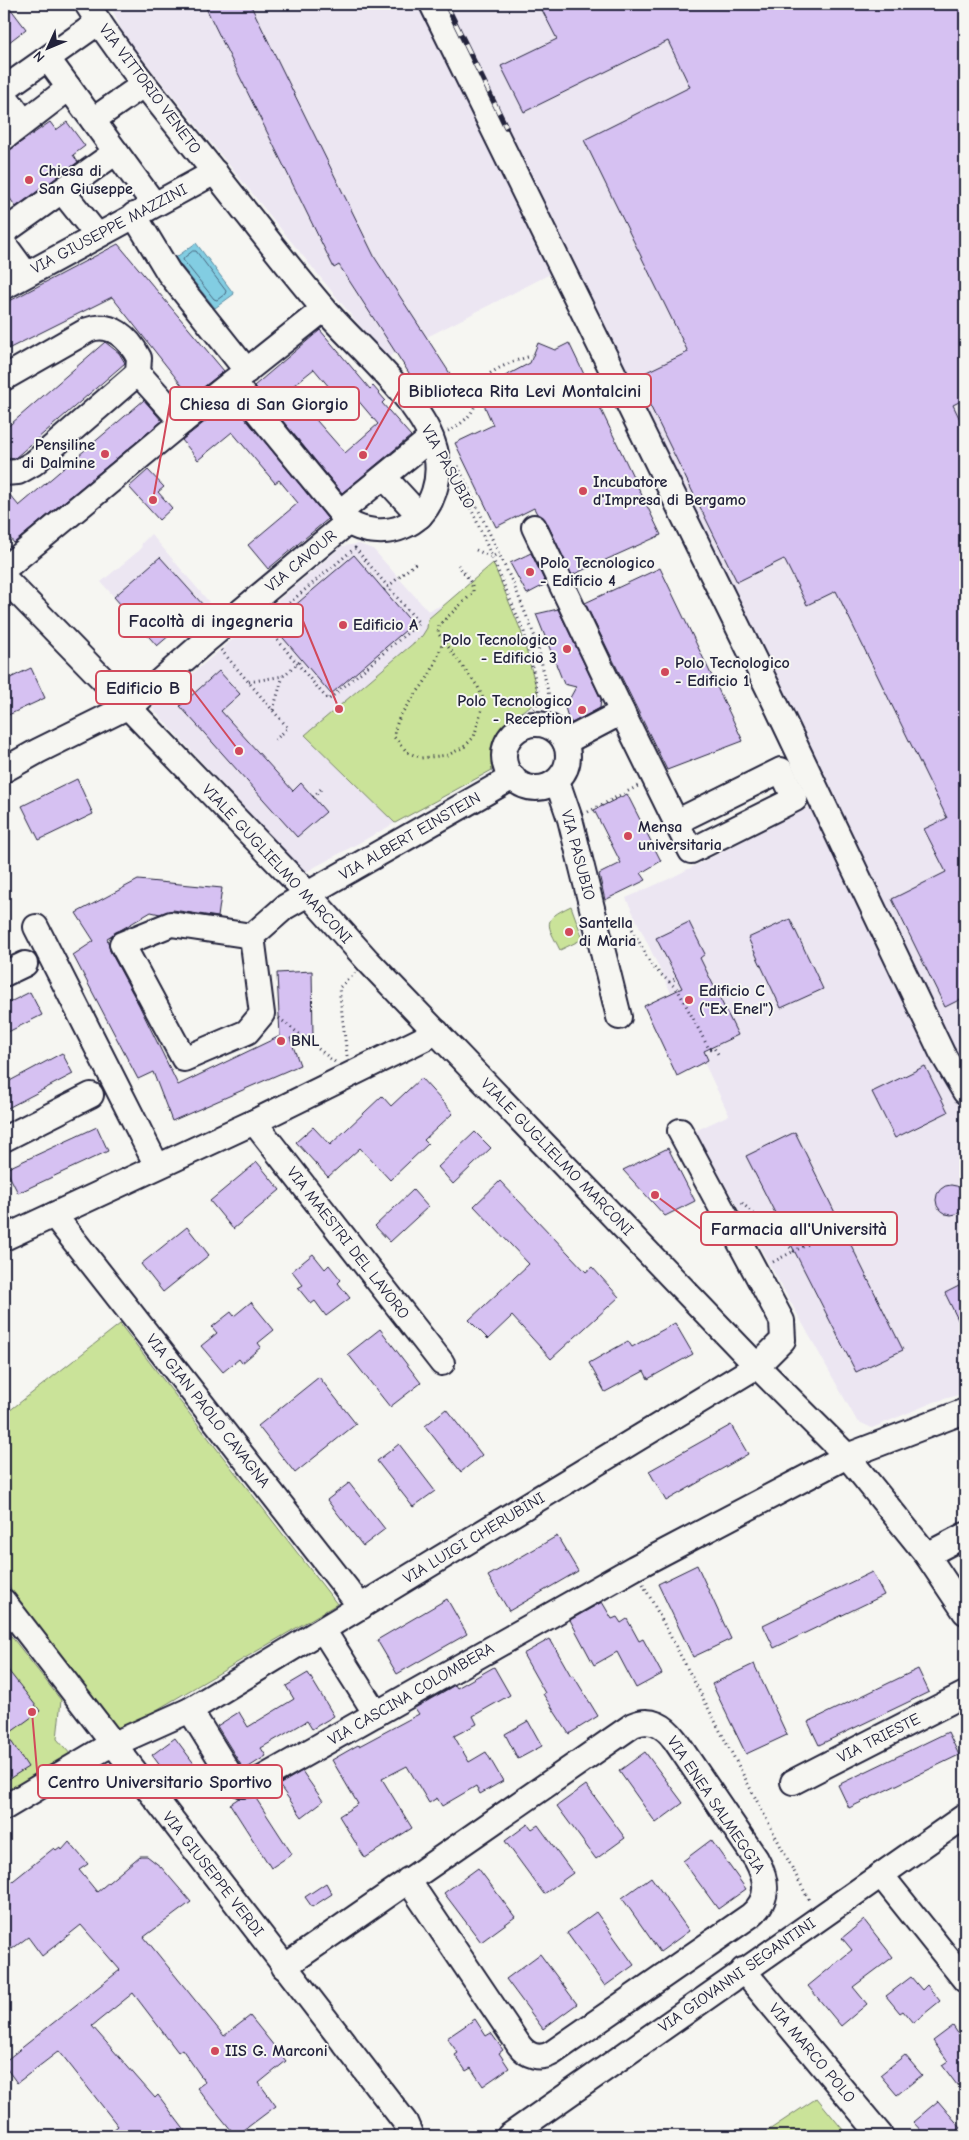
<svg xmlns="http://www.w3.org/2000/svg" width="969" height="2140" viewBox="0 0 969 2140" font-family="'Comic Neue',sans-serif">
  <rect width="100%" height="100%" fill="#f6f6f2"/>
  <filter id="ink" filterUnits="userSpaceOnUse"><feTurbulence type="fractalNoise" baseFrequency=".02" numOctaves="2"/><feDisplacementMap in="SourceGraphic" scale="10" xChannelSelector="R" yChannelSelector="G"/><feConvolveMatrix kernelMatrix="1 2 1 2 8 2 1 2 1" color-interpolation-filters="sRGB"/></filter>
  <g filter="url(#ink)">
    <g fill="#ece6f2">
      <polygon points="110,4 965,4 965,1393 934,1402 872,1428 857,1421 695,1131 729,1115 626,898 671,878 809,807 556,271 386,358 124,36"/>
      <polygon points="151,534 209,602 157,646 101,582 141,549 142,543"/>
      <polygon points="359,544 373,549 428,611 445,604 493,563 521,631 539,698 533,707 522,711 502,728 495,749 492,770 304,873 152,708 342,546"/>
    </g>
    <g fill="#cae399" stroke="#76826a">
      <path d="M493,563L521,631L539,698C532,707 529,706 521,712C498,727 495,744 492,770L395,823L305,735L422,636L427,628L428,619Z"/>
      <path d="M571,906L583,939L560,950C547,924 541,920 571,906Z"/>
      <polygon points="120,1324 337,1604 119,1732 4,1580 4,1415"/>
      <polygon points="4,1627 61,1700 57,1739 72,1756 4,1797"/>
      <polygon points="817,2098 848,2136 760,2136"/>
    </g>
    <polygon fill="#82cde2" stroke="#5c899f" points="196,243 234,294 215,308 175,258"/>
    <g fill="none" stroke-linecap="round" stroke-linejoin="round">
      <polygon stroke="#48667e" stroke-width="1" points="193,251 196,251 226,291 225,294 217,300 214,299 183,260 184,258"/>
    </g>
    <g fill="#d6c1f2" stroke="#22223b" fill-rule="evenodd">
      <polygon points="4,4 7,4 26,29 4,46"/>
      <polygon points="204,4 250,4 375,258 460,389 431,407 339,265 334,268"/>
      <polygon points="539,4 965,4 965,399 953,405 965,430 965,997 945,1007 892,899 946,872 924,829 947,818 836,591 807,605 784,559 737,582 636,377 688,352 584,140 690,87 668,41 524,112 501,66 557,39"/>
      <polygon points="50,122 56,130 67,122 85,146 73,155 78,162 16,207 9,197 4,197 4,154"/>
      <polygon points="118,244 224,371 191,397 112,297 4,351 4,304"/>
      <path d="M320,330L370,389L373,386L385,400L382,403L411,436L342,493L254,386ZM314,369L346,407L356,398L378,424L345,453L289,389Z"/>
      <polygon points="105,342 119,353 125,363 15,458 4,459 4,430"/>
      <polygon points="538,343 555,350 569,343 661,535 572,575 546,521 537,514 534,508 496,527 455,443 493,425 485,407 486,393 494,382 530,363"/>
      <polygon points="144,400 162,421 14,543 4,531 4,488 19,506"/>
      <polygon points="231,401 328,519 268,569 248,545 298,503 279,480 275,483 232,432 198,460 182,440"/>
      <polygon points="148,470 164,487 158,492 172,508 159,520 129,487"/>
      <polygon points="531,553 546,584 527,594 510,563"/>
      <polygon points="354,555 413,624 331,694 272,625"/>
      <polygon points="160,557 204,606 157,646 114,597"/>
      <polygon points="660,568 743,741 667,770 585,603"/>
      <polygon points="558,609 601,699 600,708 572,723 568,718 565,707 576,687 564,684 536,614"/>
      <polygon points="31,668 45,698 4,717 4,681"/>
      <polygon points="219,671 240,694 221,711 293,791 301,783 326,812 297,837 180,706"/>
      <polygon points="77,779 93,814 39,840 22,806"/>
      <polygon points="627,794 661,861 641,873 646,880 605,900 599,874 621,863 594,810"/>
      <polygon points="138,880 222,888 218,917 173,910 160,914 151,912 107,938 110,951 139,1005 178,1085 280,1036 277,973 312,971 313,1036 290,1038 300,1065 172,1121 153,1072 138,1079 73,955 94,941 76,913"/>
      <polygon points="790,919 823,989 781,1008 748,938"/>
      <polygon points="689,922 705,954 700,958 738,1035 704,1051 708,1060 677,1076 644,1006 682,988 656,938"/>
      <polygon points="30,992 42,1015 4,1034 4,1005"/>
      <polygon points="62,1053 73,1074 4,1110 4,1084"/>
      <polygon points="925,1066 948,1112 895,1138 872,1092"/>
      <polygon points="421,1078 453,1113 424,1140 428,1144 390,1180 360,1148 328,1177 296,1142 313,1127 330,1145 382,1096 391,1106"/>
      <polygon points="97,1127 108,1151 18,1193 6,1169"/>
      <polygon points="475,1132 491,1148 453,1184 438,1167"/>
      <polygon points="795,1132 903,1350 856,1372 746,1156"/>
      <polygon points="668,1148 695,1201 665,1216 623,1170"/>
      <polygon points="257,1162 280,1190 233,1229 210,1201"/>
      <polygon points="500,1181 586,1272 592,1267 619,1297 551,1359 512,1316 488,1339 469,1320 529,1264 474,1206"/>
      <circle cx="951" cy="1200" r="15"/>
      <polygon points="413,1190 428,1207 390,1242 375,1226"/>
      <polygon points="187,1227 209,1255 163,1292 141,1264"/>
      <polygon points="313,1254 325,1269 329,1265 341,1280 338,1283 350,1298 326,1316 315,1301 311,1304 298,1288 303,1285 292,1271"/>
      <polygon points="965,1283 965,1334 945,1293"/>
      <polygon points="251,1302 274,1330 258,1343 261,1347 242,1363 239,1359 223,1372 201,1346 217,1333 212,1327 231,1312 234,1316"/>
      <polygon points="675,1323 693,1354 648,1379 644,1371 605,1392 589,1363 628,1341 632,1347"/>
      <polygon points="380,1329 421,1383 390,1407 348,1354"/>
      <polygon points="319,1377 356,1424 295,1473 258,1426"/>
      <polygon points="446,1409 482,1455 461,1472 425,1426"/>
      <polygon points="731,1425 748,1454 666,1501 649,1471"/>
      <polygon points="399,1444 435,1491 413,1507 377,1461"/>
      <polygon points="349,1483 385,1529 363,1546 327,1500"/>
      <polygon points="557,1536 578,1571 509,1611 488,1576"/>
      <polygon points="697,1565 731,1639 693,1657 658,1584"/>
      <polygon points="872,1572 884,1595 774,1648 763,1625"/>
      <polygon points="447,1599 467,1634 397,1674 377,1640"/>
      <polygon points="602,1602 612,1619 617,1617 621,1623 627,1619 639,1641 643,1639 662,1674 636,1688 617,1652 594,1665 570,1620"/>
      <polygon points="550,1639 571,1676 573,1675 598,1716 569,1734 543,1694 545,1693 523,1654"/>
      <polygon points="754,1664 787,1735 746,1754 712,1684"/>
      <polygon points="4,1665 40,1711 7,1735 28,1767 4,1782"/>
      <polygon points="494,1667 510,1695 473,1716 477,1724 454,1736 469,1762 486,1752 503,1781 480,1794 476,1786 442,1806 437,1798 429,1803 407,1766 382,1779 412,1828 365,1858 339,1816 358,1804 332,1760 358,1745 359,1746 419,1714 415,1708 455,1685 457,1688"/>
      <polygon points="918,1669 929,1692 819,1745 808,1722"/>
      <polygon points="308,1673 334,1716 312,1729 307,1721 261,1748 266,1756 244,1770 217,1726 239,1712 248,1727 294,1699 286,1686"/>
      <polygon points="528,1721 542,1746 518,1759 505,1734"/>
      <polygon points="948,1732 959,1755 849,1808 838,1785"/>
      <polygon points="175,1738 204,1777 181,1794 152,1755"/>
      <polygon points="645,1752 683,1803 656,1823 619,1771"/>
      <polygon points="302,1771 323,1801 302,1817 279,1785"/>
      <polygon points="586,1785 625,1838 596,1859 557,1806"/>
      <polygon points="255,1797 292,1854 271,1868 230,1804 239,1798"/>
      <polygon points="528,1824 532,1829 538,1825 573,1873 544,1894 505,1841"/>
      <polygon points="711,1840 746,1889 718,1909 683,1861"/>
      <polygon points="69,1842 88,1864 79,1870 97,1892 140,1856 147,1856 161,1867 191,1902 144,1937 224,2036 250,2016 286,2061 259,2083 276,2106 236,2136 197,2088 205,2082 182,2049 178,2052 133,1993 92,2026 155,2098 158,2095 189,2136 106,2136 118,2126 59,2051 17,2083 4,2065 4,2062 120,1970 81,1925 42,1956 28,1937 12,1949 4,1938 4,1888 54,1848 56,1850 60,1847 62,1850"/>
      <polygon points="478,1868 515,1917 481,1942 444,1893"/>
      <polygon points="651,1877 689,1931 660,1952 622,1898"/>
      <polygon points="326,1883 332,1894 312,1907 305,1897"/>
      <polygon points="596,1912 634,1965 605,1986 567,1933"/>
      <polygon points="864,1920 893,1957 853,1987 867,2004 841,2026 808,1986 852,1950 842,1938"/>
      <polygon points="540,1954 577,2004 543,2029 506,1979"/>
      <polygon points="911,1977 922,1990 927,1985 940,2001 913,2023 903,2011 900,2013 886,1996"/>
      <polygon points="475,2019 486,2036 491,2033 503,2050 499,2053 509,2068 483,2086 471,2068 466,2071 455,2055 458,2053 447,2038"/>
      <polygon points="953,2026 965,2044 965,2079 957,2085 942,2065 948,2061 933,2041"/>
      <polygon points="905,2055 922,2075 897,2095 880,2075"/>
      <polygon points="938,2101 961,2128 958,2130 964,2136 926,2136 913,2122"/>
    </g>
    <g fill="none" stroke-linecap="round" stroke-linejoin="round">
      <defs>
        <g id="minor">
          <path d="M87,4C125,64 171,117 215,173C251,218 286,265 324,309C355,345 419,399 433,443C444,474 435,514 402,527C386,534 363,532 348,522L233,382"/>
          <polyline points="432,4 769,690 942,1053 965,1092"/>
          <polyline points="48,59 154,204"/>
          <polyline points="4,89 99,22"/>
          <polyline points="4,95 24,122"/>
          <polyline points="93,120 143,85"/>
          <polyline points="4,138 69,88"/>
          <polyline points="62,191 97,235"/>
          <polyline points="134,215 169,273 247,371"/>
          <polyline points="4,232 116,152"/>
          <polyline points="4,244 26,274"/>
          <polyline points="4,287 215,172"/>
          <polyline points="138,373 182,422"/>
          <path d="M4,378L88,330C111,321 129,338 139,358L138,373L34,463L18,472L4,473"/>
          <polyline points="384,477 420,516"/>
          <polyline points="340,512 431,438"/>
          <polyline points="534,527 622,712"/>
          <polyline points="4,569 182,422 324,309"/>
          <polyline points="4,578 124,701"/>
          <polyline points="135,703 202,644 348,522"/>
          <polyline points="134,713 308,894 368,961 757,1366 847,1456 927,1555 965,1612"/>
          <circle cx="536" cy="756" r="32"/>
          <polyline points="565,742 622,712 676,822 781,770 795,799 691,851 676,822"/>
          <polyline points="4,770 38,751 121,710"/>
          <polyline points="557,781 570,819 619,1017"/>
          <polyline points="36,927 157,1166"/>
          <polyline points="252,936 262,1014 247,1032 184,1059 122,944 171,924 252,936 285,907 513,777"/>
          <polyline points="4,974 25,964"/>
          <polyline points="254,1122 442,1363"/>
          <polyline points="4,1139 91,1095"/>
          <polyline points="54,1215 361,1607"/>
          <polyline points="4,1238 254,1122 437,1032"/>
          <polyline points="927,1555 965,1535"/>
          <polyline points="4,1602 405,2122 411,2136"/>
          <polyline points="323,1630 376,1714"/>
          <polyline points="190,1710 757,1366 783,1340 782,1321 680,1131"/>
          <polyline points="793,1782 965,1694"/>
          <polyline points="4,1808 103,1749 190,1710 232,1778 242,1785 252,1784 634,1568 847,1456 965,1411"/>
          <polyline points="881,1875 965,1980"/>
          <path d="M284,1967L633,1725C651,1717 665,1726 675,1740L756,1859C767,1879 771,1898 751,1915L552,2053C540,2060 527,2056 519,2045L408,1880"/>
          <polyline points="743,1970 881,2136"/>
          <polyline points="509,2136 965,1816"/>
        </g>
      </defs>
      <use href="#minor" stroke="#22223b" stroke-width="28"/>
      <g stroke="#22223b" stroke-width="3" stroke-dasharray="1 4" stroke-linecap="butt">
        <path d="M448,431C459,426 471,417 475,405C477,397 477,389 481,382C489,370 518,359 532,356"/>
        <polyline points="458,466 516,590 537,642 549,696 547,707 533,724"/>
        <polyline points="457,481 475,517 524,632 540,700 534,709 525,716 543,725"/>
        <polygon points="355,548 419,623 328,700 264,624"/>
        <polyline points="476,550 492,557 499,553"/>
        <polyline points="384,590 417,562"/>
        <path d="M444,641C438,653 435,666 428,677C416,697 396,712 394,737L407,752L421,758L448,755L464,747L474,737L484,701L478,687L438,633L439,625L473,593C474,583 464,573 458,565"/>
        <polyline points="221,650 288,728 275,740"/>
        <polyline points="249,682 283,676 302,660"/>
        <polyline points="273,710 283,676"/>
        <polyline points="313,797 322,788"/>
        <polyline points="588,812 638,786"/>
        <polyline points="616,925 629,923 652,966 678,990 709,1049 714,1048 718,1054"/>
        <polyline points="669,982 677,978"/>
        <polyline points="279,1018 335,1062"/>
        <polyline points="347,1056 339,988 355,973"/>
        <polyline points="742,1203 794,1251 811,1243"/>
        <polyline points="773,1262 794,1251"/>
        <polyline points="643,1584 810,1902"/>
      </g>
      <use href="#minor" stroke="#f6f6f2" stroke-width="24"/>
      <defs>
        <polyline id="rail" points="446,4 506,127"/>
      </defs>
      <use href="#rail" stroke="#22223b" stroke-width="5.5"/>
      <use href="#rail" stroke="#f6f6f2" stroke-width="4" stroke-dasharray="11" stroke-linecap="butt"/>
    </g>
  </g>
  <g fill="#d1495b" stroke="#f6f6f2" stroke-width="2">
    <circle cx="29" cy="180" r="5"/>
    <circle cx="105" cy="454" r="5"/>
    <circle cx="583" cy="491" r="5"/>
    <circle cx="530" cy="572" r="5"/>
    <circle cx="343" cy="625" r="5"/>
    <circle cx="567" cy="649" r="5"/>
    <circle cx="665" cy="672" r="5"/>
    <circle cx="582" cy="710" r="5"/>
    <circle cx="628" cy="836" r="5"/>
    <circle cx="569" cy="932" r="5"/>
    <circle cx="689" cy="1000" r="5"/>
    <circle cx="281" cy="1041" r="5"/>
    <circle cx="215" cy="2051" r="5"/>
  </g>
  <g text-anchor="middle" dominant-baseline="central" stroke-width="4" stroke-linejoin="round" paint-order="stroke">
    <g font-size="16" fill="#22223b" stroke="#f6f6f2">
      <text transform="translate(150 89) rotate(53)">VIA VITTORIO VENETO</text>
      <text transform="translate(109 229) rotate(-28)">VIA GIUSEPPE MAZZINI</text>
      <text transform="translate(448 467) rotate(61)">VIA PASUBIO</text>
      <text transform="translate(301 561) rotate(-40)">VIA CAVOUR</text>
      <text transform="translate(410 836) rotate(-30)">VIA ALBERT EINSTEIN</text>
      <text transform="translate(578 855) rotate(75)">VIA PASUBIO</text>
      <text transform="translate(277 864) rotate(47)">VIALE GUGLIELMO MARCONI</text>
      <text transform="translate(557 1157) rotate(46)">VIALE GUGLIELMO MARCONI</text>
      <text transform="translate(348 1243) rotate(52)">VIA MAESTRI DEL LAVORO</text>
      <text transform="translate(208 1411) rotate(52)">VIA GIAN PAOLO CAVAGNA</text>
      <text transform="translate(474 1538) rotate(-31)">VIA LUIGI CHERUBINI</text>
      <text transform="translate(411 1694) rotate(-30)">VIA CASCINA COLOMBERA</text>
      <text transform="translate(879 1738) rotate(-27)">VIA TRIESTE</text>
      <text transform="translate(716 1805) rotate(56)">VIA ENEA SALMEGGIA</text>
      <text transform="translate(213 1874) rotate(52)">VIA GIUSEPPE VERDI</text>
      <text transform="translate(737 1975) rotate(-35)">VIA GIOVANNI SEGANTINI</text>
      <text transform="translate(812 2053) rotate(50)">VIA MARCO POLO</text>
    </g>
    <g font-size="16" font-weight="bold" fill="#22223b" stroke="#f6f6f2" text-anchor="start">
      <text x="39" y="171">Chiesa di<tspan x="39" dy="18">San Giuseppe</tspan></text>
      <text x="95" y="445" text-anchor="end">Pensiline<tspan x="95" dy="18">di Dalmine</tspan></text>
      <text x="593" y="482">Incubatore<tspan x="593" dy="18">d'Impresa di Bergamo</tspan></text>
      <text x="540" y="563">Polo Tecnologico<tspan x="540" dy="18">- Edificio 4</tspan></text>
      <text x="353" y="625">Edificio A</text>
      <text x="557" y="640" text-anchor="end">Polo Tecnologico<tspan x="557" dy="18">- Edificio 3</tspan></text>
      <text x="675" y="663">Polo Tecnologico<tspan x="675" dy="18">- Edificio 1</tspan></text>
      <text x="572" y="701" text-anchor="end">Polo Tecnologico<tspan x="572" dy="18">- Reception</tspan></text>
      <text x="638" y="827">Mensa<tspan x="638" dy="18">universitaria</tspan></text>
      <text x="579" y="923">Santella<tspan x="579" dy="18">di Maria</tspan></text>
      <text x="699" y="991">Edificio C<tspan x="699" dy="18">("Ex Enel")</tspan></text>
      <text x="291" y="1041">BNL</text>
      <text x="225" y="2051">IIS G. Marconi</text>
    </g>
  </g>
  <path fill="none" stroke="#d1495b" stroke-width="2" d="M363 455L399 391M153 500L170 403M339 709L303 621M239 751L191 688M655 1195L701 1229M32 1712L38 1782"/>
  <g fill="#d1495b" stroke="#f6f6f2" stroke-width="2">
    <circle cx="363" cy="455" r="5"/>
    <circle cx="153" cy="500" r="5"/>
    <circle cx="339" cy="709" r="5"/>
    <circle cx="239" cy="751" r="5"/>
    <circle cx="655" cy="1195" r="5"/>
    <circle cx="32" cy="1712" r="5"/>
  </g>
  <g fill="#f6f6f2" stroke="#d1495b" stroke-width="2">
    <rect x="399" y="374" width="252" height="33" rx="5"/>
    <rect x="170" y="387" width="189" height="33" rx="5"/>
    <rect x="119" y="604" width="184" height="33" rx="5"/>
    <rect x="96" y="671" width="95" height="33" rx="5"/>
    <rect x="701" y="1212" width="196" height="33" rx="5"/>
    <rect x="38" y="1765" width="244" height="33" rx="5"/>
  </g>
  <g font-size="18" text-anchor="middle" font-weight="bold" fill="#22223b">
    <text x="525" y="397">Biblioteca Rita Levi Montalcini</text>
    <text x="264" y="410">Chiesa di San Giorgio</text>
    <text x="211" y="627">Facoltà di ingegneria</text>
    <text x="143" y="694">Edificio B</text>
    <text x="799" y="1235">Farmacia all'Università</text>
    <text x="160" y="1788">Centro Universitario Sportivo</text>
  </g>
  <rect width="969" height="2140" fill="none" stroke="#f6f6f2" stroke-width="20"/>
  <rect x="10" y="10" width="949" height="2120" fill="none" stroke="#22223b" stroke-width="2" filter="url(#ink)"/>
  <g transform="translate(48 48) rotate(226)" stroke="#f6f6f2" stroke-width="4" paint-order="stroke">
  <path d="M0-4L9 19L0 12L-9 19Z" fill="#22223b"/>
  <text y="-8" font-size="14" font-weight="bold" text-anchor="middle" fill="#22223b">N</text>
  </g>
</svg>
